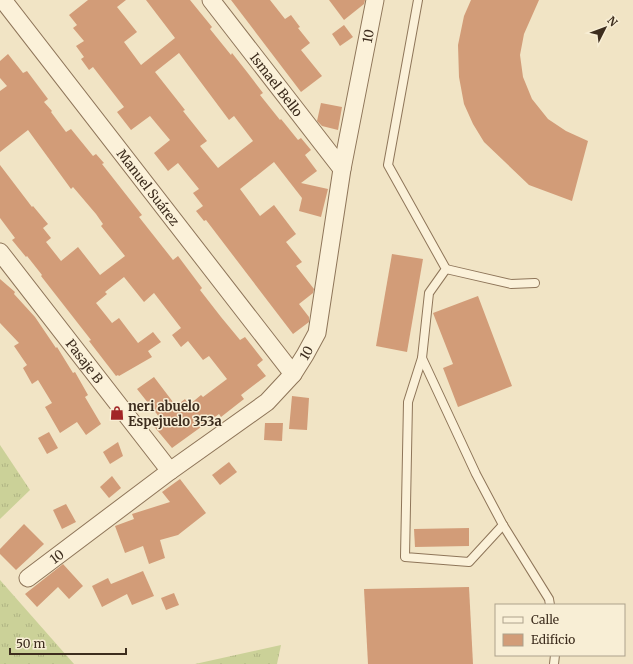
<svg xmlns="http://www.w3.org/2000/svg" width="633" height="664" viewBox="0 0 633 664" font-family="Merriweather,serif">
  <defs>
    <pattern id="grass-tufts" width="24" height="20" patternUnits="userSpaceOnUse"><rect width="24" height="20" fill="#cbd198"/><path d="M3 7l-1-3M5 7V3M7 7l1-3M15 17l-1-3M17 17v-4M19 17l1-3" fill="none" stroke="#afb483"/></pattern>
  </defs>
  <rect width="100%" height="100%" fill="#f1e4c5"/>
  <g fill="url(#grass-tufts)">
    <polygon points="0,445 30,490 0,519"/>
    <polygon points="0,580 74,664 0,664"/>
    <polygon points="281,645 277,664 195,664"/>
  </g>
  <g fill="#d29c78" fill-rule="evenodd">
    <path d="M88,0H126L117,7L137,32L124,42L141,65L175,38L146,0H190L212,27L210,29L231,55L232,53L247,72L263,93L260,95L280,120L281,119L298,140L301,138L311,150L305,155L317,171L301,183L328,189L321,217L299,211L302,198L274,162L240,189L260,216L274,205L296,234L286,242L302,262L296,266L314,289L313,293L299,304L309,317V322L293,334L206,220L204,221L196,211L203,206L193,193L199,189L178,163L168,171L154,153L170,140L150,116L131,130L117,112L124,107L93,67L89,70L81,59L84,57L76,46L84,41L73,28L77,25L69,15ZM179,53L229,120L234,116L253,141L218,168L200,146L207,141L183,111L185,110L155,72Z"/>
    <polygon points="231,0 270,0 285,19 291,15 300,27 298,28 310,43 301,50 322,76 301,92"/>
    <polygon points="329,0 365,0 364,4 344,20"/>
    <polygon points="471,0 539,0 524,34 520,55 523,77 532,99 548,119 566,131 588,141 572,201 529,185 484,142 473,124 464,104 459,77 458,45 464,16"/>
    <polygon points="344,25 353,37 340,46 332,34"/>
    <polygon points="8,54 23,73 27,71 48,99 44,102 52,111 51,112 66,132 71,129 93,156 96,154 104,163 102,164 142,215 139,217 173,260 178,256 202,288 200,290 221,317 240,340 245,337 263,360 257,365 266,376 241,395 244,399 221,417 219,414 172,448 152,424 160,418 137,389 154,377 176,406 185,399 189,405 201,395 203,397 227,379 209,356 203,360 188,341 181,347 172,335 181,328 154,293 144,302 124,277 105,292 107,294 96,303 112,323 119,318 138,343 153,332 161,342 148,351 152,357 119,376 118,375 116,376 89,341 91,340 41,276 42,275 27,256 26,257 12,240 15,238 0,218 0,165 32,207 33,206 48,224 43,228 51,238 46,242 61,261 78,247 100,275 125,256 101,226 103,224 96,214 73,187 71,189 28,130 0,152 0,91 7,86 0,78 0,61"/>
    <polygon points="321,103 342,107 338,130 322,126 317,121"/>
    <polygon points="392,254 423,259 407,352 376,346"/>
    <polygon points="0,279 15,292 14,294 35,317 56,348 57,347 73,373 75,372 88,395 85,397 101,424 86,435 77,422 60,433 45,407 52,403 38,380 32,384 23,368 27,365 14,346 19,343 0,323"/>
    <polygon points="478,296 512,386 458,407 443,368 453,364 433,313"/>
    <polygon points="292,396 309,398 307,430 289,429"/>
    <polygon points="265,423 283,423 282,441 264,440"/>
    <polygon points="49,432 58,448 47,454 38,438"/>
    <polygon points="118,442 123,456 110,464 103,452"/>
    <polygon points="229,462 237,472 220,485 212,475"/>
    <polygon points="112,476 121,488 109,498 100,487"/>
    <polygon points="180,479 206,513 178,535 160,540 165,558 149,564 143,546 125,553 115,526 134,519 132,514 170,502 162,492"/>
    <polygon points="66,504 76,522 62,529 53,510"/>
    <polygon points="24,524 44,544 16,570 0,554 0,549"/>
    <polygon points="469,528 469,546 415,547 414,529"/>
    <polygon points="63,564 83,586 69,599 58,587 37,607 25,594"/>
    <polygon points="143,571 154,596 132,605 127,594 102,607 92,586 108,578 111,584"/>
    <polygon points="469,587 473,664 368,664 364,589"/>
    <polygon points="174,593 179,605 166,610 161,598"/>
  </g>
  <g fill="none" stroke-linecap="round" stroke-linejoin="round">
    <defs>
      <g id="lane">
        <polyline points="418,0 388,165 446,269 429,293 422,358 476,474 503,525 549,599 550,605"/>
        <polyline points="446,269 511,284 535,283"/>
        <polyline points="422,358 408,402 405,557 469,562 503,525"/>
        <polyline points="554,664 555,655"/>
      </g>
      <g id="street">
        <path id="s1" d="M3,0L293,374"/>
        <path id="s2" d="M211,0L342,169"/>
        <path id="s3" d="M0,252L170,471"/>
        <path id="s4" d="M28,578L170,471L267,402L293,374L305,355L317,333L342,169L375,0"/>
      </g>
    </defs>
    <use href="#lane" stroke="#8e7559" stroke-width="10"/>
    <use href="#street" stroke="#8e7559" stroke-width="19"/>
    <use href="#lane" stroke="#fbf1d9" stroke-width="8"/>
    <use href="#street" stroke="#fbf1d9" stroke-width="17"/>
  </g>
  <defs>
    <symbol id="shop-bare" viewBox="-9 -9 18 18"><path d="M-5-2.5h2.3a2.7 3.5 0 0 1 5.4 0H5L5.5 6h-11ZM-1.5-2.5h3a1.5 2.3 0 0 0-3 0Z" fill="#a22527" stroke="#f8eed5" stroke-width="2.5" paint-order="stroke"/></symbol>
  </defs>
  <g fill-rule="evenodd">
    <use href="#shop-bare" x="107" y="403" width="20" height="20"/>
  </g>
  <g text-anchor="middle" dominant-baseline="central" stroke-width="3" stroke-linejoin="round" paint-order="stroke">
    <g font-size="13" fill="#3d2d1e" stroke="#f8eed5">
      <text stroke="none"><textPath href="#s4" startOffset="684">10</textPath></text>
      <text stroke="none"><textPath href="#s2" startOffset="107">Ismael Bello</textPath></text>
      <text stroke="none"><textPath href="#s1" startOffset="237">Manuel Suárez</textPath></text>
      <text stroke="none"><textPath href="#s4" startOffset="360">10</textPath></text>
      <text stroke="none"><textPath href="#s3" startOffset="138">Pasaje B</textPath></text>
      <text stroke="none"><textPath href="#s4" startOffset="36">10</textPath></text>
    </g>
    <g font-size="13" font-weight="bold" fill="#3d2d1e" stroke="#f8eed5" text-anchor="start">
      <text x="128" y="406">neri abuelo<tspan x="128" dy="15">Espejuelo 353a</tspan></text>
    </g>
  </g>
  <rect x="495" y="604" width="130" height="52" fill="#f8eed5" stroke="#ada18c"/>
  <rect x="503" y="617" width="20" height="6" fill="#fbf1d9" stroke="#ada18c"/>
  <text x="531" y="624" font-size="12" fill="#3d2d1e">Calle</text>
  <rect x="503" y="634" width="20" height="12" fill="#d29c78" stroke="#ada18c"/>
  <text x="531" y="644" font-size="12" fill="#3d2d1e">Edificio</text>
  <g transform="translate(605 28) rotate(48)" stroke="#f8eed5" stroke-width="3" paint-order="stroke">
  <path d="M0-3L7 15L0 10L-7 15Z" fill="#3d2d1e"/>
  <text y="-6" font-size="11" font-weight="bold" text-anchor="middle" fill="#3d2d1e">N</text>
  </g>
  <path d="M10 648v6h116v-6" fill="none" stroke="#3d2d1e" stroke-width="2"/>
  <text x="16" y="648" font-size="12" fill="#3d2d1e" stroke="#f8eed5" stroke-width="3" paint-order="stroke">50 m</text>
</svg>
